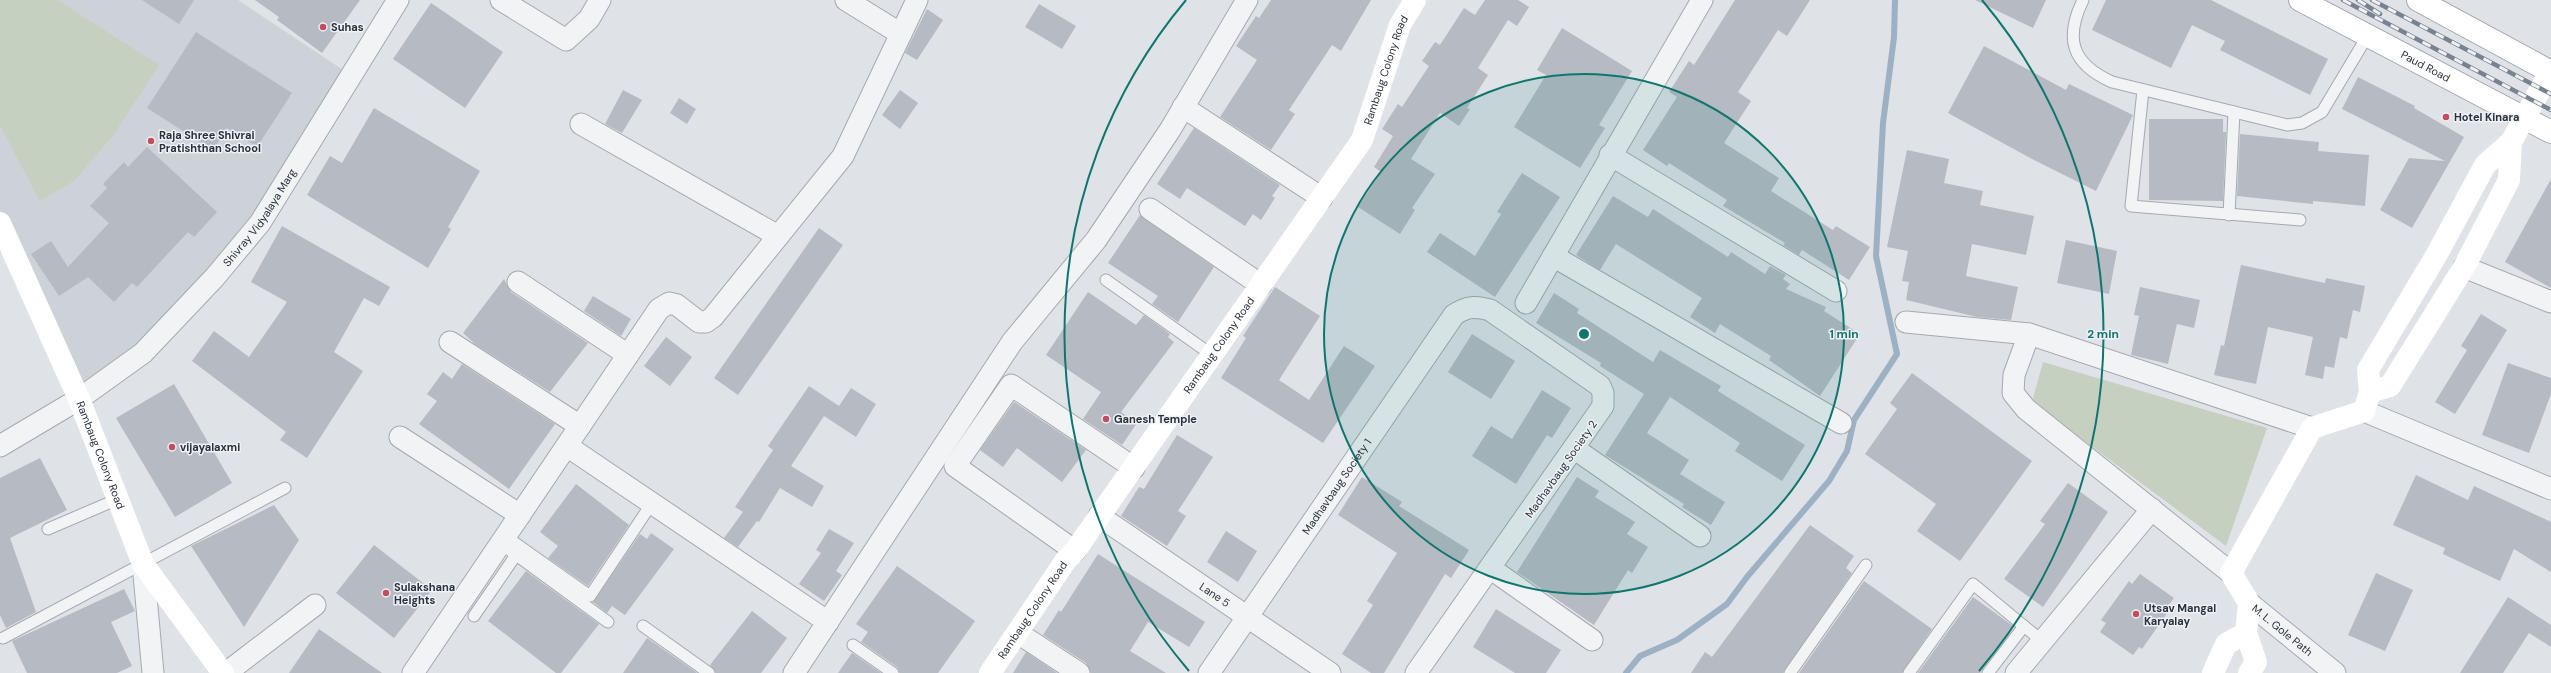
<svg xmlns="http://www.w3.org/2000/svg" width="2551" height="673" viewBox="0 0 2551 673" font-family="'DM Sans',sans-serif">
  <rect width="100%" height="100%" fill="#dfe2e7"/>
  <polygon fill="#cdd1d8" points="0,0 238,0 346,72 255,215 139,347 82,390 0,210"/>
  <g fill="#c5d0c0">
    <polygon points="0,0 57,0 159,65 114,134 75,180 40,201 0,125"/>
    <polygon points="2043,362 2267,428 2226,546 2032,402"/>
  </g>
  <g fill="none" stroke-linecap="round" stroke-linejoin="round">
    <polyline stroke="#9cb1c4" stroke-width="6" points="1626,673 1640,656 1677,640 1727,604 1747,577 1829,481 1847,451 1854,420 1897,354 1876,256 1883,123 1894,37 1895,0"/>
  </g>
  <g fill="#b6bbc3">
    <polygon points="142,0 194,0 179,24"/>
    <polygon points="255,0 360,0 322,53 277,20 279,17"/>
    <polygon points="1271,0 1371,0 1341,51 1332,45 1289,110 1295,114 1271,150 1220,117 1257,60 1236,46 1256,16 1259,18"/>
    <polygon points="1485,0 1518,0 1529,7 1517,26 1508,20 1478,68 1488,75 1467,108 1470,109 1459,126 1440,113 1411,159 1435,174 1412,208 1415,210 1400,234 1358,207 1381,172 1374,167 1393,136 1382,129 1398,104 1402,107 1429,66 1422,61 1435,42 1440,45 1464,8 1475,15"/>
    <polygon points="1735,0 1810,0 1787,36 1778,30 1738,92 1751,101 1724,143 1779,178 1771,191 1833,230 1836,226 1870,247 1849,280 1802,250 1799,255 1783,245 1785,243 1723,206 1727,200 1669,163 1667,166 1643,150 1677,97 1669,92 1689,61 1694,65"/>
    <polygon points="1975,0 2046,0 2033,28"/>
    <polygon points="2106,0 2211,0 2328,59 2310,95 2220,50 2225,41 2192,25 2171,68 2092,30"/>
    <polygon points="431,3 503,52 465,108 393,59"/>
    <polygon points="1039,4 1076,26 1062,49 1025,27"/>
    <polygon points="927,9 943,20 917,60 905,53"/>
    <polygon points="1562,28 1632,71 1599,125 1605,128 1580,168 1514,127 1546,75 1537,70"/>
    <polygon points="196,32 292,93 257,147 227,128 213,150 147,108"/>
    <polygon points="1984,46 2066,90 2069,84 2133,115 2096,191 2032,159 1948,113"/>
    <polygon points="2358,77 2415,106 2414,108 2464,137 2412,228 2380,210 2409,158 2445,161 2342,109"/>
    <polygon points="623,90 642,100 622,133 605,124"/>
    <polygon points="900,90 918,103 900,129 882,115"/>
    <polygon points="679,98 696,109 687,124 670,113"/>
    <polygon points="374,108 480,171 448,227 451,229 428,268 307,195 330,156 342,163"/>
    <polygon points="2149,119 2223,119 2223,132 2226,132 2223,201 2149,200"/>
    <polygon points="1194,128 1280,185 1272,196 1275,198 1261,220 1253,214 1245,226 1187,188 1180,199 1157,184"/>
    <polygon points="2240,134 2319,142 2318,151 2369,155 2365,206 2313,201 2313,204 2237,196"/>
    <polygon points="147,147 217,212 194,237 188,232 137,287 132,283 114,302 88,277 59,296 31,254 51,241 68,267 109,223 90,206 107,188 103,184 124,162 128,167"/>
    <polygon points="1907,150 1949,159 1944,183 1983,191 1980,205 2034,216 2026,255 1972,244 1966,276 2018,287 2011,320 1977,317 1906,300 1909,282 1902,281 1908,251 1887,247"/>
    <polygon points="1522,173 1560,197 1495,297 1427,252 1440,233 1475,256 1501,214 1497,212"/>
    <polygon points="2551,179 2551,288 2505,262"/>
    <polygon points="1613,196 1648,217 1653,209 1728,257 1731,252 1765,274 1770,266 1786,275 1783,279 1790,284 1786,289 1826,307 1824,311 1860,334 1820,396 1769,360 1771,356 1720,324 1715,333 1690,317 1702,298 1616,244 1600,270 1576,255"/>
    <polygon points="1140,215 1214,267 1178,322 1152,304 1158,296 1108,263"/>
    <polygon points="282,226 390,287 379,306 364,298 334,352 363,371 307,458 280,440 286,432 192,361 214,331 249,357 287,302 251,282"/>
    <polygon points="819,228 843,245 738,395 714,378"/>
    <polygon points="2066,240 2117,251 2109,294 2057,283"/>
    <polygon points="2241,265 2325,283 2326,278 2365,286 2360,312 2353,310 2347,339 2340,337 2334,368 2325,366 2323,379 2305,375 2313,337 2268,327 2256,384 2214,375 2221,345 2224,346"/>
    <polygon points="504,279 511,292 588,343 550,392 476,345 463,333"/>
    <polygon points="1275,287 1320,316 1279,380 1309,400 1344,346 1375,366 1323,443 1221,378 1246,338 1243,336"/>
    <polygon points="2140,287 2200,300 2194,328 2177,324 2168,364 2131,355 2139,316 2134,315"/>
    <polygon points="1088,292 1136,325 1144,315 1170,334 1168,337 1174,342 1121,412 1137,423 1122,445 1083,419 1101,392 1046,355"/>
    <polygon points="1554,293 1579,309 1577,313 1653,362 1660,350 1721,386 1718,391 1805,445 1782,481 1735,451 1740,443 1670,397 1647,433 1689,460 1680,474 1725,502 1711,525 1682,507 1684,504 1605,455 1644,394 1600,366 1601,363 1536,323"/>
    <polygon points="593,296 631,319 621,336 584,311"/>
    <polygon points="2481,314 2507,330 2455,414 2435,402 2467,350 2461,346"/>
    <polygon points="1472,334 1515,361 1491,399 1448,372"/>
    <polygon points="666,337 692,357 670,386 644,366"/>
    <polygon points="2508,363 2551,378 2551,394 2529,453 2482,435"/>
    <polygon points="462,364 555,424 509,489 419,424 437,401 427,394 443,372 452,379"/>
    <polygon points="1912,373 2032,461 1960,561 1917,531 1936,504 1865,454 1897,409 1890,403"/>
    <polygon points="174,384 232,483 175,517 116,418"/>
    <polygon points="809,386 839,406 851,388 876,404 856,437 824,416 791,466 824,486 812,507 780,488 759,522 757,521 738,547 724,538 743,512 735,507 773,450 768,446"/>
    <polygon points="1542,390 1571,408 1552,438 1547,435 1516,484 1472,456 1491,426 1512,439"/>
    <polygon points="1014,402 1086,450 1062,482 1017,448 1003,467 980,450"/>
    <polygon points="1177,435 1213,457 1178,511 1186,516 1167,546 1121,516 1139,487 1144,489"/>
    <polygon points="40,458 67,510 10,538 36,612 6,628 0,615 0,478"/>
    <polygon points="2416,475 2468,500 2474,486 2551,522 2551,572 2514,549 2500,581 2443,554 2445,548 2393,525"/>
    <polygon points="1362,477 1402,502 1399,506 1469,550 1451,578 1445,574 1384,673 1371,673 1342,654 1373,605 1367,601 1397,553 1338,515"/>
    <polygon points="1577,477 1599,491 1595,497 1635,522 1627,534 1648,547 1632,573 1628,570 1594,625 1517,572"/>
    <polygon points="2068,483 2108,512 2043,607 2004,579 2045,524 2040,521"/>
    <polygon points="576,484 629,525 588,586 548,558 558,546 540,532"/>
    <polygon points="274,505 299,540 244,627 191,546"/>
    <polygon points="1810,525 1854,556 1846,568 1852,573 1783,673 1691,673 1705,652 1712,657"/>
    <polygon points="829,529 854,543 836,571 842,575 824,601 799,584 821,553 816,550"/>
    <polygon points="1226,531 1257,551 1238,582 1207,562"/>
    <polygon points="651,533 674,549 625,615 612,606 607,613 593,602 640,534 647,539"/>
    <polygon points="374,545 432,590 394,638 336,593"/>
    <polygon points="1098,554 1205,622 1189,647 1148,622 1130,651 1166,673 1091,673 1086,663 1043,635 1059,610 1061,612"/>
    <polygon points="897,566 975,621 938,673 900,673 897,667 861,642 868,632 856,624"/>
    <polygon points="526,571 599,624 561,673 556,673 488,621"/>
    <polygon points="2376,573 2413,590 2385,651 2348,635"/>
    <polygon points="2140,574 2174,598 2167,607 2170,609 2142,649 2139,647 2133,655 2100,632 2106,623 2101,620 2129,581 2132,584"/>
    <polygon points="1864,581 1932,629 1902,673 1799,673"/>
    <polygon points="124,589 135,611 111,622 132,666 117,673 27,673 12,641"/>
    <polygon points="1973,597 2013,626 1980,673 1918,673"/>
    <polygon points="2508,597 2551,625 2551,647 2529,633 2503,673 2460,673"/>
    <polygon points="1496,609 1561,650 1546,673 1515,673 1473,647"/>
    <polygon points="752,611 787,638 761,673 716,673 710,665"/>
    <polygon points="319,629 382,673 289,673"/>
    <polygon points="647,638 660,647 697,673 623,673"/>
    <polygon points="1026,652 1057,673 1013,673"/>
    <polygon points="852,653 881,673 838,673"/>
  </g>
  <g fill="none" stroke-linecap="round" stroke-linejoin="round">
    <defs>
      <g id="lane">
        <path d="M2083,0C2064,39 2072,64 2112,82L2287,125L2302,123L2322,112L2368,35"/>
        <polyline points="2143,90 2131,206 2300,220"/>
        <polyline points="2229,215 2234,112"/>
        <polyline points="1106,280 1212,355"/>
        <polyline points="48,529 118,499"/>
        <polyline points="505,536 590,596 652,503"/>
        <polyline points="500,543 608,622"/>
        <polyline points="474,616 516,555"/>
        <polyline points="643,626 709,673"/>
        <polyline points="3,638 285,488"/>
        <polyline points="853,645 893,673"/>
        <polyline points="1790,673 1866,565"/>
        <polyline points="1909,673 1973,584 2042,641"/>
        <polyline points="1988,673 2024,626"/>
      </g>
      <g id="street">
        <polyline points="501,0 566,40 589,19 600,0"/>
        <polyline points="846,0 901,34"/>
        <polyline points="1183,107 1322,198"/>
        <polyline points="581,124 778,236"/>
        <polyline points="1610,155 1836,291"/>
        <polyline points="1150,209 1261,285"/>
        <polyline points="1553,256 1841,423"/>
        <polyline points="2464,267 2551,302"/>
        <polyline points="518,282 628,355"/>
        <polyline points="1526,303 1702,0"/>
        <polyline points="1906,322 2029,334 2312,428"/>
        <polyline points="2029,334 2014,375 2013,393 2026,409 2231,573"/>
        <polyline points="450,342 580,426"/>
        <polyline points="2364,411 2551,489"/>
        <polyline points="400,437 520,515"/>
        <path id="s1" d="M0,446L79,399L143,353L215,277L260,223L398,0"/>
        <polyline points="567,446 828,622"/>
        <polyline points="1575,449 1700,536"/>
        <path id="s2" d="M1099,516L1330,673"/>
        <polyline points="1075,551 955,466 1011,385 1134,468"/>
        <polyline points="143,564 153,673"/>
        <polyline points="1490,568 1592,640"/>
        <path id="s3" d="M2249,603L2335,673"/>
        <polyline points="1018,633 1079,673"/>
        <polyline points="226,673 315,605"/>
        <polyline points="413,673 659,309 669,303 677,305 699,322 706,322 713,317 843,156 917,0"/>
        <polyline points="794,673 1012,342 1096,240 1170,130 1247,0"/>
        <path id="s4" d="M1209,673L1454,315C1467,306 1476,306 1490,310L1600,386L1603,393V406L1416,673"/>
        <polyline points="2016,673 2152,509"/>
      </g>
      <g id="primary">
        <path id="s7" d="M2300,0L2551,132"/>
        <polyline points="2418,0 2551,72"/>
      </g>
    </defs>
    <use href="#lane" stroke="#a5a9b0" stroke-width="13"/>
    <use href="#street" stroke="#a5a9b0" stroke-width="23"/>
    <use href="#primary" stroke="#9fa7b1" stroke-width="24"/>
    <use href="#lane" stroke="#f1f3f5" stroke-width="11"/>
    <use href="#street" stroke="#f1f3f5" stroke-width="21"/>
    <g stroke="#fff" stroke-width="22">
      <path id="s5" d="M0,223L79,399L143,564L223,673"/>
      <polyline points="2370,392 2390,386 2464,267 2509,180 2511,142"/>
      <path id="s6" d="M990,673L1066,560L1075,551L1362,140L1400,25L1415,0"/>
      <polyline points="2213,673 2226,644 2246,633"/>
      <polyline points="2249,673 2256,662 2246,633 2249,603 2231,573 2312,428 2364,411 2370,392 2368,370 2437,254 2485,165 2511,142 2550,72"/>
    </g>
    <use href="#primary" stroke="#fff" stroke-width="22"/>
    <defs>
      <g id="rail">
        <polyline points="2343,0 2551,110"/>
        <polyline points="2358,0 2380,14"/>
        <polyline points="2372,0 2551,94"/>
      </g>
    </defs>
    <use href="#rail" stroke="#79828f" stroke-width="4.5"/>
    <use href="#rail" stroke="#eef1f5" stroke-width="3" stroke-dasharray="9" stroke-linecap="butt"/>
  </g>
  <circle cx="1584" cy="334" r="260" fill="#0f766e" fill-opacity=".12"/>
  <g fill="none" stroke="#0f766e" stroke-width="2">
    <circle cx="1584" cy="334" r="260"/>
    <path d="M1189 671A519 519 0 0 1 1186 0M1982 0A519 519 0 0 1 1979 671"/>
  </g>
  <g fill="#c34c61" stroke="#eef1f5" stroke-width="1.5">
    <circle cx="323" cy="27" r="4"/>
    <circle cx="2446" cy="117" r="4"/>
    <circle cx="151" cy="141" r="4"/>
    <circle cx="1106" cy="419" r="4"/>
    <circle cx="172" cy="447" r="4"/>
    <circle cx="386" cy="593" r="4"/>
    <circle cx="2136" cy="614" r="4"/>
  </g>
  <g text-anchor="middle" dominant-baseline="central" stroke-width="3" stroke-linejoin="round" paint-order="stroke">
    <g font-size="11" font-weight="bold" fill="#29313c" stroke="#eef1f5" text-anchor="start">
      <text x="331" y="27">Suhas</text>
      <text x="2454" y="117">Hotel Kinara</text>
      <text x="159" y="135">Raja Shree Shivrai<tspan x="159" dy="13">Pratishthan School</tspan></text>
      <text x="1114" y="419">Ganesh Temple</text>
      <text x="180" y="447">vijayalaxmi</text>
      <text x="394" y="587">Sulakshana<tspan x="394" dy="13">Heights</tspan></text>
      <text x="2144" y="608">Utsav Mangal<tspan x="2144" dy="13">Karyalay</tspan></text>
    </g>
    <g font-size="11" fill="#29313c" stroke="#eef1f5">
      <text stroke="none"><textPath href="#s7" startOffset="142">Paud Road</textPath></text>
      <text stroke="none"><textPath href="#s6" startOffset="724">Rambaug Colony Road</textPath></text>
      <text stroke="none"><textPath href="#s1" startOffset="350">Shivray Vidyalaya Marg</textPath></text>
      <text stroke="none"><textPath href="#s6" startOffset="400">Rambaug Colony Road</textPath></text>
      <text stroke="none"><textPath href="#s5" startOffset="253">Rambaug Colony Road</textPath></text>
      <text transform="translate(1561 469) rotate(-55)">Madhavbaug Society 2</text>
      <text stroke="none"><textPath href="#s4" startOffset="226">Madhavbaug Society 1</textPath></text>
      <text stroke="none"><textPath href="#s2" startOffset="140">Lane 5</textPath></text>
      <text stroke="none"><textPath href="#s6" startOffset="76">Rambaug Colony Road</textPath></text>
      <text stroke="none"><textPath href="#s3" startOffset="43">M. L. Gole Path</textPath></text>
    </g>
  </g>
  <circle cx="1584" cy="334" r="6" fill="#0f766e" stroke="#eef1f5" stroke-width="2"/>
  <g font-size="12" text-anchor="middle" font-weight="bold" fill="#0f766e" stroke="#eef1f5" stroke-width="3" stroke-linejoin="round" paint-order="stroke">
    <text x="1844" y="338">1 min</text>
    <text x="2103" y="338">2 min</text>
  </g>
</svg>
